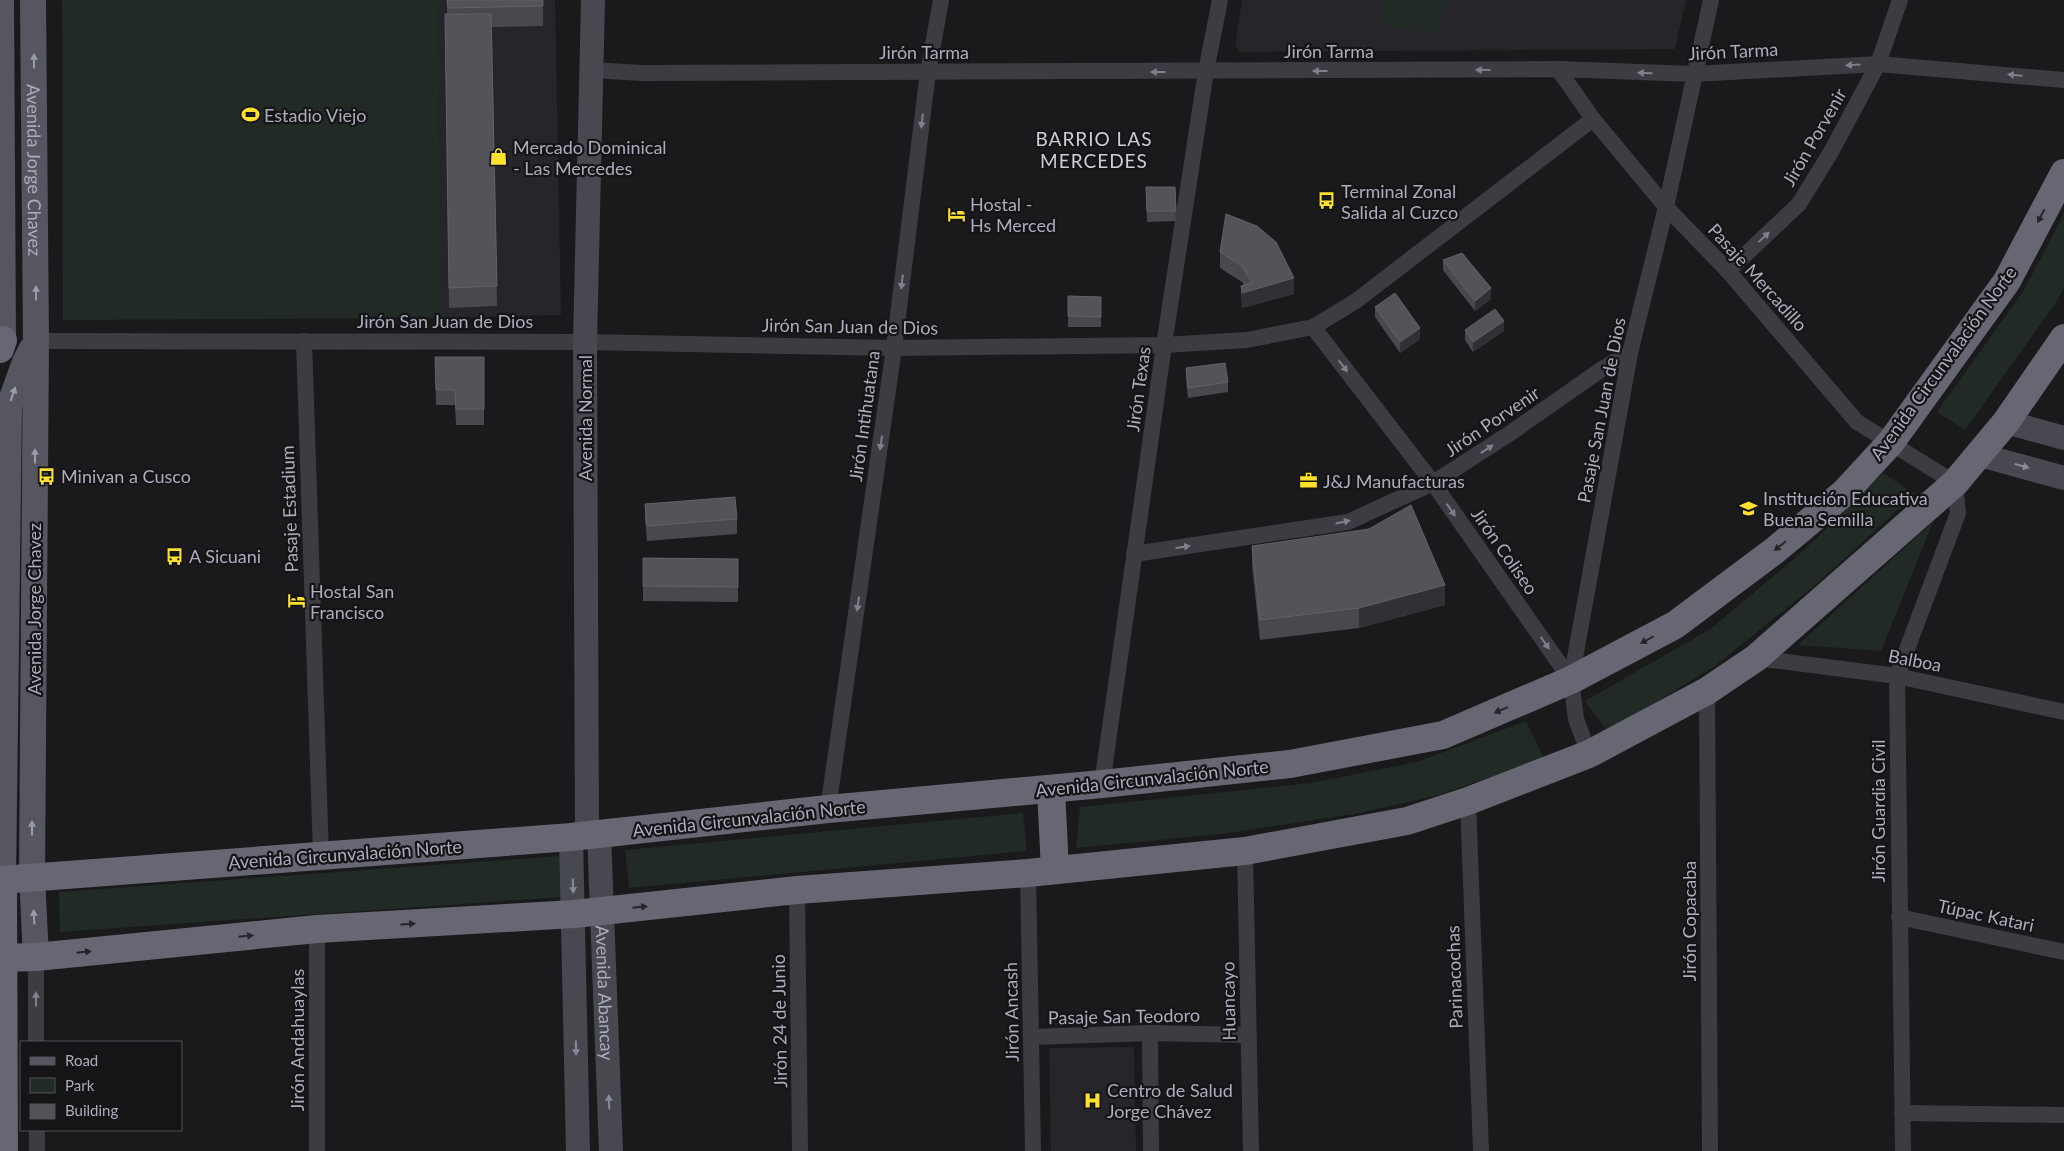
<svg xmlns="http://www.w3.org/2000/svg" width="2064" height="1151" viewBox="0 0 2064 1151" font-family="Lato,sans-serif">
  <rect width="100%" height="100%" fill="#1a191c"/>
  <g fill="#262529">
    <polygon points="438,0 555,0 561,315 442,318"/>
    <polygon points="1242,0 1686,0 1675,49 1240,52 1235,45"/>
    <polygon points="1134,1047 1136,1151 1051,1151 1049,1048"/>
  </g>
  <g fill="#212a24">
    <polygon points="62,0 438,0 442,318 63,320"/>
    <polygon points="1384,0 1445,0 1439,35 1379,24"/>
    <polygon points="2064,213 2064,288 2057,301 1965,430 1937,412 2024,290"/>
    <polygon points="1883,473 1915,494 1813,587 1715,666 1608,732 1585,701 1712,628 1803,551"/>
    <polygon points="1933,522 1881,651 1798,645"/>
    <polygon points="1526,721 1544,758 1439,795 1355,814 1221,834 1076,848 1080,807 1311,783 1417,762"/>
    <polygon points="1023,813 1027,851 629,888 625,850"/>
    <polygon points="560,856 563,897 60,932 59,892"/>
  </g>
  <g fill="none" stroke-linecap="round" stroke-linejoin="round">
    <g stroke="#3c3c43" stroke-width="16">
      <polyline points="1558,69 1593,119 1666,207 1728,271 1857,422 1955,483 1958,513 1897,676 1903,1151"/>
      <polyline points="592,70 642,73 1558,69 1694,74 1878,64 2064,80"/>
      <polyline points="1728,271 1799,204 1831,152 1878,64 1900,0"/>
      <polyline points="1313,327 1433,483 1571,680"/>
      <polyline points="36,341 585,342 894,348 1164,345 1247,340 1313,327 1356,301 1593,119"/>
      <polyline points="304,341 321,855"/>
      <polyline points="1134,554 1348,522 1433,483 1509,434 1602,369 1630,353"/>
      <polyline points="1756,658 1897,676 2064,712"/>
      <polyline points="1707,691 1710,1151"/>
      <polyline points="1589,754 1576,719 1571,680 1630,353 1666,207 1711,0"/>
      <polyline points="1102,784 1164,345 1206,71 1220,0"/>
      <polyline points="1468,801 1481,1151"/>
      <polyline points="828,809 894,348 928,72 941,0"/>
      <polyline points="1245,851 1251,1151"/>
      <polyline points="1028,873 1033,1151"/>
      <polyline points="797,890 800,1151"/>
      <polyline points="1899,917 2064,952"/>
      <polyline points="317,929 317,1151"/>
      <polyline points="36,957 36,1042"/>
      <polyline points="1150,1033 1151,1151"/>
      <polyline points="1031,1037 1150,1033 1248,1035"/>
      <polyline points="1902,1113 2064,1115"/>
      <polyline points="37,1130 37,1151"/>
    </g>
    <g stroke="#484851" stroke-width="24">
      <polyline points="2006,422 2064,438"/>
      <polyline points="1980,455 2064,478"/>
      <path id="s1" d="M599,834L611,1151"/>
      <polyline points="587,836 585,342 593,0"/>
      <polyline points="571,837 578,1151"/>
    </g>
    <g stroke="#565660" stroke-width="26">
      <polyline points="1,0 3,340"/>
      <path id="s2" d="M33,0L36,341L32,877L36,957"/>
      <polyline points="3,880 9,406 25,362 31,350"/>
    </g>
    <g stroke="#666772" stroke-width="28">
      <polyline points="0,349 3,340"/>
      <polyline points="1051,789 1055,870"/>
      <polyline points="0,880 571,837 828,809 1102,784 1290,764 1443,735 1571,680 1675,625 1774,551 1845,492 1891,442 2007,281 2064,173"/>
      <polyline points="3,880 4,1151"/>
      <polyline points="0,958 36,957 317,929 574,914 797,890 1028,873 1245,851 1407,821 1468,801 1589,754 1707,691 1756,658 1955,483 2006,422 2064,338"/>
    </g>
  </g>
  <g fill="#48494e">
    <polygon points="447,0 543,0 543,26 492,27 497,306 449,308 445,34 447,14"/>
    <polygon points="1146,187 1175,187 1176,221 1147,222"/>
    <polygon points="1220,252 1294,294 1242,308 1241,286 1244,285 1242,282 1220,268"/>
    <polygon points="1443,260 1491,299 1475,311 1443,270"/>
    <polygon points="1068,296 1101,297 1101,327 1068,327"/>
    <polygon points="1375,307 1420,339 1400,353 1375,317"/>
    <polygon points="1465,330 1504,331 1473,352 1465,340"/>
    <polygon points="435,357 484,357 484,425 456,425 455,405 436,405"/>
    <polygon points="1186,368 1228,382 1228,392 1188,398 1186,378"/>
    <polygon points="645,504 737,519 737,534 647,541 645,519"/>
    <polygon points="1252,546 1445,605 1359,628 1260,640 1252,566"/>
    <polygon points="643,558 738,559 738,602 643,601"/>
  </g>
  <g fill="#313135">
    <polygon points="1294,278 1294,294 1242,308 1242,293"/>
    <polygon points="1491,288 1491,299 1475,311 1475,301"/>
    <polygon points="1504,321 1504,331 1473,352 1473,342"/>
    <polygon points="1420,328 1420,339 1400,353 1400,342"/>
    <polygon points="1445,585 1445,605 1359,628 1359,608"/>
  </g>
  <g fill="#53535a" stroke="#616169">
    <polygon points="447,0 543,0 543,6 448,8"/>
    <polygon points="445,14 491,14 497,286 449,288"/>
    <polygon points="1146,187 1175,187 1176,211 1147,211"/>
    <polygon points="1226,214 1257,226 1276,242 1294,278 1242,293 1241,286 1252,283 1242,266 1220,252"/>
    <polygon points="1462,253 1491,288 1475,301 1443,260"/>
    <polygon points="1395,293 1420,328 1400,342 1375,307"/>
    <polygon points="1068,296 1101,297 1101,317 1068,316"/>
    <polygon points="1495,309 1504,321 1473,342 1465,330"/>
    <polygon points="435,357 484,357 484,409 456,409 455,390 436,390"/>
    <polygon points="1225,363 1228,382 1188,388 1186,368"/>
    <polygon points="735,497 737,519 647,526 645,504"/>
    <polygon points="1411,505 1445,585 1359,608 1260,620 1252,546 1369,529"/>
    <polygon points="643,558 738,559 738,587 643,586"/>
  </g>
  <defs><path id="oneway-solid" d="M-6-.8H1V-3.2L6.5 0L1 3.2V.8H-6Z" transform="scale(1.25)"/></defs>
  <g fill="#9a9caa">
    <use href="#oneway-solid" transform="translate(34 61) rotate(-90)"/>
    <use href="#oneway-solid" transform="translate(36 293) rotate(-90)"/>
    <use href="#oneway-solid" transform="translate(13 394) rotate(-71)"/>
    <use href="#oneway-solid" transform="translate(35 456) rotate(-90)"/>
    <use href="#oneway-solid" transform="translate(32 828) rotate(-90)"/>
    <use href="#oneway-solid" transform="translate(34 917) rotate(-93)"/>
  </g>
  <g fill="#7f808c">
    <use href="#oneway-solid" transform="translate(1853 65) rotate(177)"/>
    <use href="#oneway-solid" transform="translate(1483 70) rotate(180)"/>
    <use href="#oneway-solid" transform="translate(1320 71) rotate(180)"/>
    <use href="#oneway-solid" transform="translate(1158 72) rotate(180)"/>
    <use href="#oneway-solid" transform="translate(1645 73) rotate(-178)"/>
    <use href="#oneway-solid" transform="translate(2015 75) rotate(-175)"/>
    <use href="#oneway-solid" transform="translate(922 121) rotate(97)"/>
    <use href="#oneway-solid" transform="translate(1764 237) rotate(-43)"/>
    <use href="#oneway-solid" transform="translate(902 282) rotate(97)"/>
    <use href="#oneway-solid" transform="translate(1343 366) rotate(52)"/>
    <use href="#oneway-solid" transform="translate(881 443) rotate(98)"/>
    <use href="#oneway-solid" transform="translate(1487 449) rotate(-33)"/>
    <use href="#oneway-solid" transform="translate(1451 510) rotate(55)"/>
    <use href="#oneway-solid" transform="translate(1343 522) rotate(-12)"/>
    <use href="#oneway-solid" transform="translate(1183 547) rotate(-8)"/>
    <use href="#oneway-solid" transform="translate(858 604) rotate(98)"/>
    <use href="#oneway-solid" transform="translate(1545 643) rotate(55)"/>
    <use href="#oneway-solid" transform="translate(36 999) rotate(-91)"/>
  </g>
  <g fill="#252529">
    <use href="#oneway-solid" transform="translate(2041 216) rotate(118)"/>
    <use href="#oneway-solid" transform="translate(1780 546) rotate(141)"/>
    <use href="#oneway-solid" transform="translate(1647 640) rotate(152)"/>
    <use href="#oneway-solid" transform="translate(1501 710) rotate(157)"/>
    <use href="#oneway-solid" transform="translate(640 907) rotate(-6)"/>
    <use href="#oneway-solid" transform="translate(408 924) rotate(-3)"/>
    <use href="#oneway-solid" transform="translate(246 936) rotate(-6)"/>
    <use href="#oneway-solid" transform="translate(84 952) rotate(-6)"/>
  </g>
  <g fill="#888a97">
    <use href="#oneway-solid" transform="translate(2022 466) rotate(15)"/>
    <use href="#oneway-solid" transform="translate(573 886) rotate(88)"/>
    <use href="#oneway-solid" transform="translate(576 1048) rotate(89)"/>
    <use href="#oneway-solid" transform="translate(609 1102) rotate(-92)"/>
  </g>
  <defs>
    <symbol id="stadium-bare" viewBox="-9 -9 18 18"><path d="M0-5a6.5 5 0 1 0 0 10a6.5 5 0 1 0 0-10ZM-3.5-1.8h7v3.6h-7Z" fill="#fee02f" stroke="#151417" stroke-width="2.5" paint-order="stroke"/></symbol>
    <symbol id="shop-bare" viewBox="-9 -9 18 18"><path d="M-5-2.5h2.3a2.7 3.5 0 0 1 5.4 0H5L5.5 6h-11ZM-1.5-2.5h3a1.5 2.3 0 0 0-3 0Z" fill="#fee02f" stroke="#151417" stroke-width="2.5" paint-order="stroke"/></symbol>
    <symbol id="bus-bare" viewBox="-9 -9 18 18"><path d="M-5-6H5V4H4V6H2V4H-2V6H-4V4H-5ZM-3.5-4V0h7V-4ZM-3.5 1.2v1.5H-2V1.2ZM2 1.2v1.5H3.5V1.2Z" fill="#fee02f" stroke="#151417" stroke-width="2.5" paint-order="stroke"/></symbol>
    <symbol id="hotel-bare" viewBox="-9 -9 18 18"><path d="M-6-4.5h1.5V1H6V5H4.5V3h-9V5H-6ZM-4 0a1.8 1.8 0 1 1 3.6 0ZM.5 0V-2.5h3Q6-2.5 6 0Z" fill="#fee02f" stroke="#151417" stroke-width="2.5" paint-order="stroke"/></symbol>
    <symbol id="office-bare" viewBox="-9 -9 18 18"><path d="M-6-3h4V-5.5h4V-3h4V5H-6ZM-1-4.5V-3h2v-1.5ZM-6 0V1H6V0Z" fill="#fee02f" stroke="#151417" stroke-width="2.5" paint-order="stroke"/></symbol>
    <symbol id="school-bare" viewBox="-9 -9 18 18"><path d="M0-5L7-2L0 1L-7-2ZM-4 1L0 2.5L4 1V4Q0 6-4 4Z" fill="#fee02f" stroke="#151417" stroke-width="2.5" paint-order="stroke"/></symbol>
    <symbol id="hospital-bare" viewBox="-9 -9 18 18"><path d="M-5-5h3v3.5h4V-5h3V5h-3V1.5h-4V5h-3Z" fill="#fee02f" stroke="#151417" stroke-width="2.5" paint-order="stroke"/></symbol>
  </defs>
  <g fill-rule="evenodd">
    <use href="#stadium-bare" x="238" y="102" width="25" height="25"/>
    <use href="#shop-bare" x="486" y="144" width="25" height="25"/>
    <use href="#bus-bare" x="1314" y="188" width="25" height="25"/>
    <use href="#hotel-bare" x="944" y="202" width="25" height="25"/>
    <use href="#bus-bare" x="34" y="464" width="25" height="25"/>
    <use href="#office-bare" x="1296" y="468" width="25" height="25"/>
    <use href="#school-bare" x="1736" y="496" width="25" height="25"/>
    <use href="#bus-bare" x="162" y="544" width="25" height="25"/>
    <use href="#hotel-bare" x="284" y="588" width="25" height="25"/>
    <use href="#hospital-bare" x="1080" y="1088" width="25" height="25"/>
  </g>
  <g text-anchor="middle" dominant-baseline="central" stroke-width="4.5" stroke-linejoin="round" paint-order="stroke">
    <g font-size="18" fill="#abadbc" stroke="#151417">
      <text x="1329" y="51">Jirón Tarma</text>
      <text transform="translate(1733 51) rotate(-3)">Jirón Tarma</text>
      <text x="924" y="52">Jirón Tarma</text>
      <text transform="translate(1814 137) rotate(-60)">Jirón Porvenir</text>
      <text stroke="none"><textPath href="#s2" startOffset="170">Avenida Jorge Chavez</textPath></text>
      <text transform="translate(1758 277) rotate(48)">Pasaje Mercadillo</text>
      <text x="445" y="321">Jirón San Juan de Dios</text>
      <text transform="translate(850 326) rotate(1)">Jirón San Juan de Dios</text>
      <text transform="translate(1943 363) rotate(-54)">Avenida Circunvalación Norte</text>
      <text transform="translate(1138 389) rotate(-82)">Jirón Texas</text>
      <text transform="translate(1601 410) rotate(-79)">Pasaje San Juan de Dios</text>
      <text transform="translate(864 416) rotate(-82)">Jirón Intihuatana</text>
      <text transform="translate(585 418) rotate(-90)">Avenida Normal</text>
      <text transform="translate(1492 421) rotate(-34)">Jirón Porvenir</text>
      <text transform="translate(289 509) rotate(-92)">Pasaje Estadium</text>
      <text transform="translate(1505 551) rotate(55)">Jirón Coliseo</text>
      <text transform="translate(34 609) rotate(-90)">Avenida Jorge Chavez</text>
      <text transform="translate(1915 660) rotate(11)">Balboa</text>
      <text transform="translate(1152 778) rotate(-6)">Avenida Circunvalación Norte</text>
      <text transform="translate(1878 811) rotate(-90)">Jirón Guardia Civil</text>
      <text transform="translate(749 818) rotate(-6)">Avenida Circunvalación Norte</text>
      <text transform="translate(345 854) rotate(-4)">Avenida Circunvalación Norte</text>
      <text transform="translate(1986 915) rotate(12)">Túpac Katari</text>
      <text transform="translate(1689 921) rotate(-90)">Jirón Copacaba</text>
      <text transform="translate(1454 977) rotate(-92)">Parinacochas</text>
      <text stroke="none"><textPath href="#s1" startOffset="159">Avenida Abancay</textPath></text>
      <text transform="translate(1228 1001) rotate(-91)">Huancayo</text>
      <text transform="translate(1011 1012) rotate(-91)">Jirón Ancash</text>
      <text transform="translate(1124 1016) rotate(-1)">Pasaje San Teodoro</text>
      <text transform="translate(779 1021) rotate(-91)">Jirón 24 de Junio</text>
      <text transform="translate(297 1040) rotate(-90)">Jirón Andahuaylas</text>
    </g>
    <g font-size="18" fill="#abadbc" stroke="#151417" text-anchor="start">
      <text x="264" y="115">Estadio Viejo</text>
      <text x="513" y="147">Mercado Dominical<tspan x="513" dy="21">- Las Mercedes</tspan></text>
      <text x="1341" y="191">Terminal Zonal<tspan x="1341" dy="21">Salida al Cuzco</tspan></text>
      <text x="970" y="204">Hostal -<tspan x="970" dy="21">Hs Merced</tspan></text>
      <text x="61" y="476">Minivan a Cusco</text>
      <text x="1323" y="481">J&amp;J Manufacturas</text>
      <text x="1763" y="498">Institución Educativa<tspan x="1763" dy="21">Buena Semilla</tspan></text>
      <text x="189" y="556">A Sicuani</text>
      <text x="310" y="591">Hostal San<tspan x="310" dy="21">Francisco</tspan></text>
      <text x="1107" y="1090">Centro de Salud<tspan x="1107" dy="21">Jorge Chávez</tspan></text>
    </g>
    <g font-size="19" letter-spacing="1" fill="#cccdd8" stroke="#151417">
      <text x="1094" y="138">BARRIO LAS<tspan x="1094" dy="22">MERCEDES</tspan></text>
    </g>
  </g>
  <rect x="20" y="1041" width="162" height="90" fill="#151417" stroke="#515159"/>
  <rect x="30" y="1057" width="25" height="8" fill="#565660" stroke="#515159"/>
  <text x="65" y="1066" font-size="15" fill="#abadbc">Road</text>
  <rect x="30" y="1078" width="25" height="15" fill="#212a24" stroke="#515159"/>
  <text x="65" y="1091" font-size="15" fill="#abadbc">Park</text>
  <rect x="30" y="1104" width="25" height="15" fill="#53535a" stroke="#515159"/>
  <text x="65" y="1116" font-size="15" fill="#abadbc">Building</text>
</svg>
